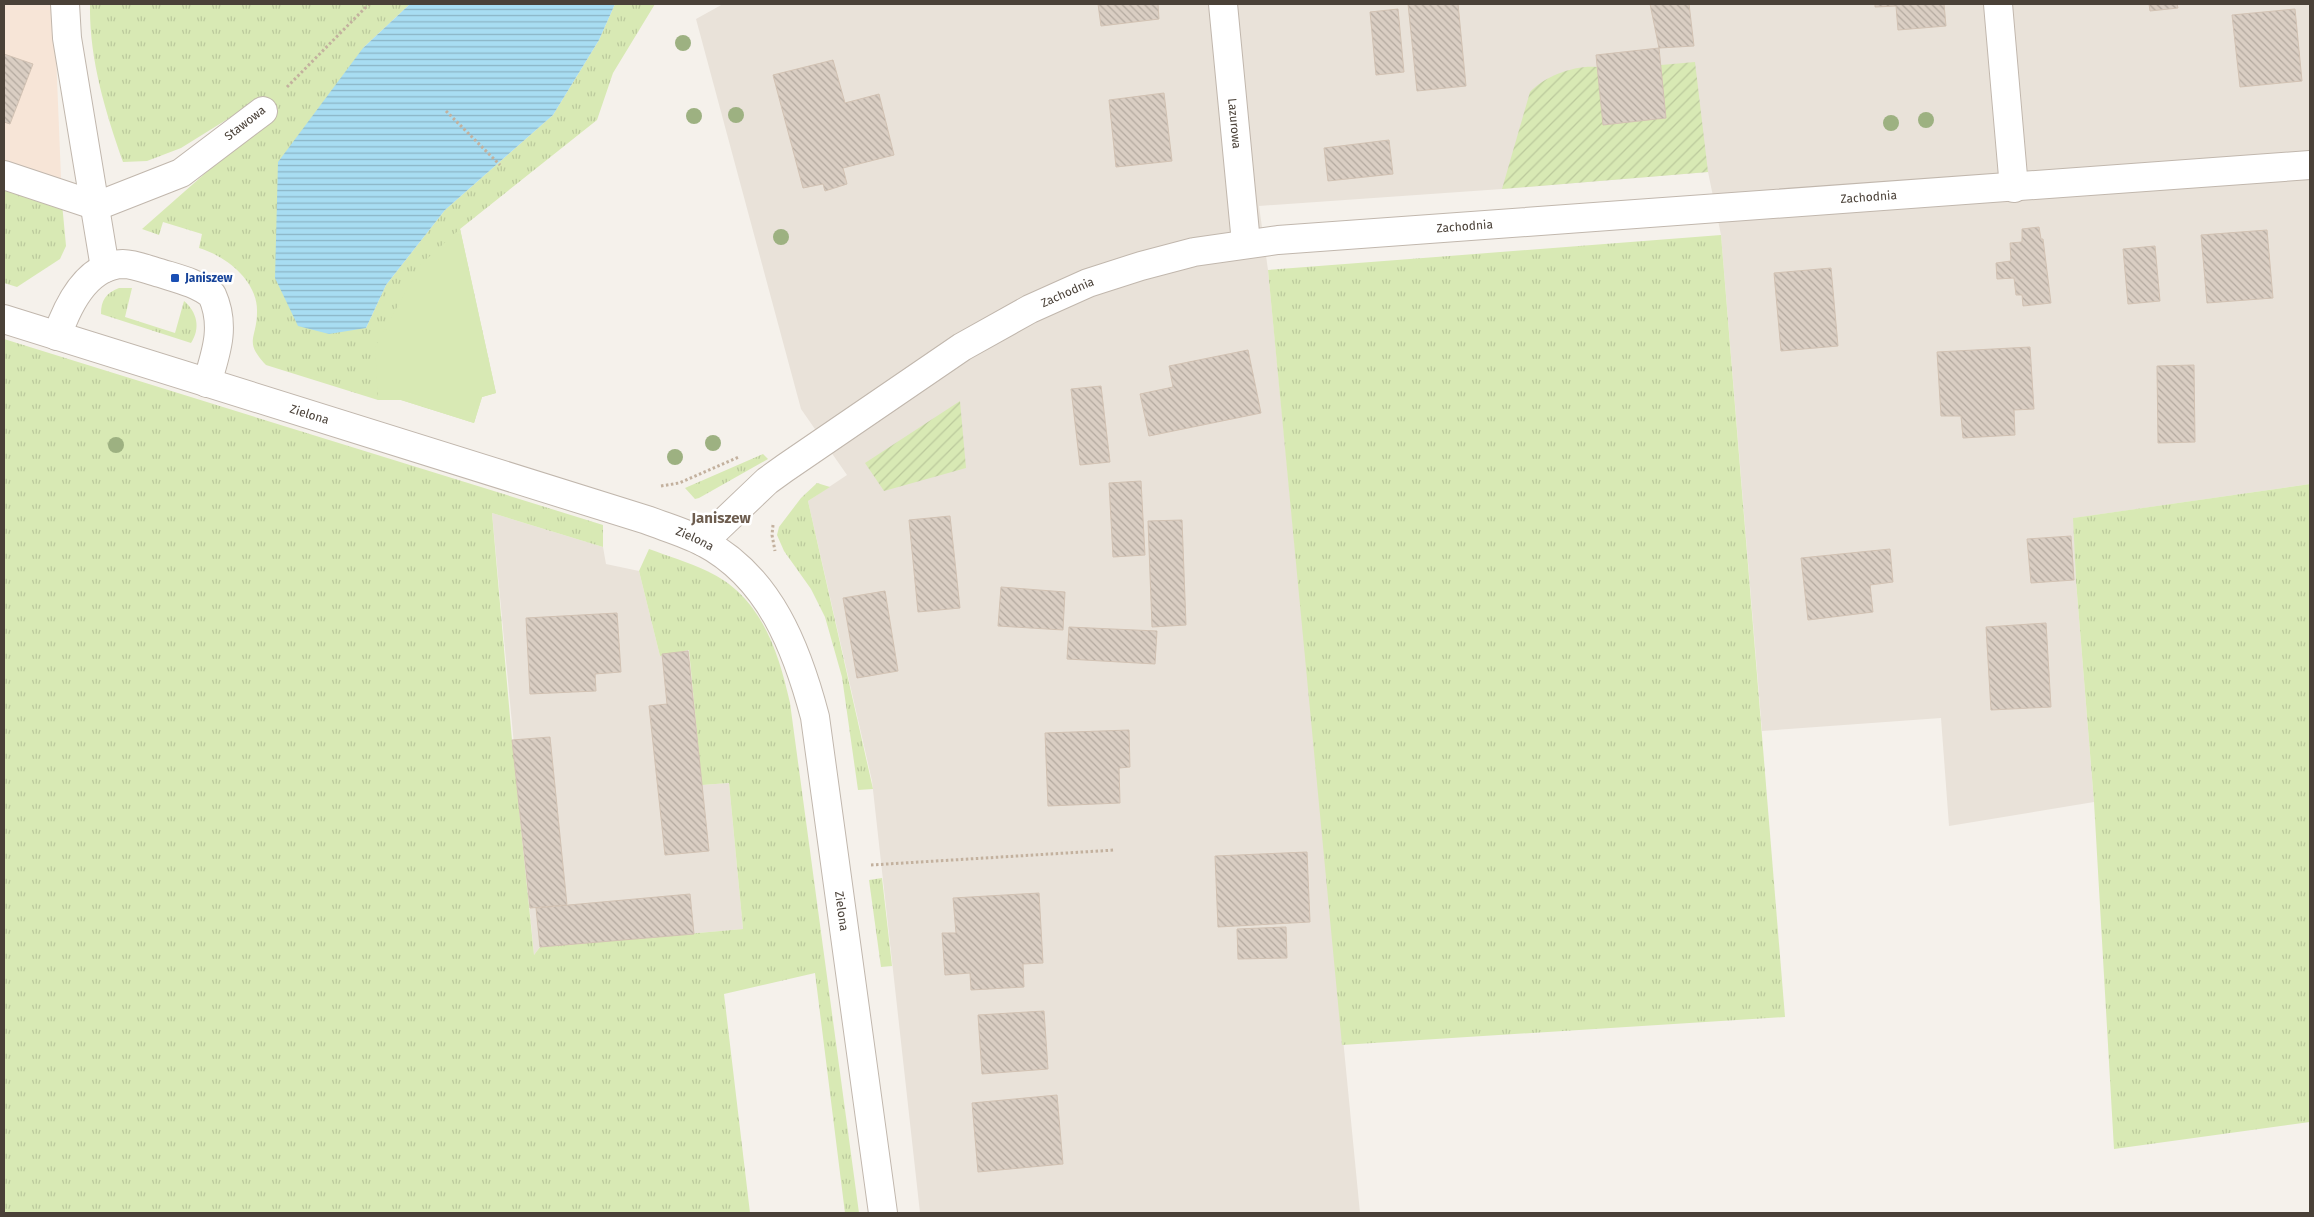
<svg xmlns="http://www.w3.org/2000/svg" width="2314" height="1217" viewBox="0 0 2314 1217" font-family="'Fira Sans',sans-serif">
  <defs>
    <pattern id="grass-tufts" width="24" height="20" patternUnits="userSpaceOnUse" patternTransform="scale(1.25)"><rect width="24" height="20" fill="#d8e9b4"/><path d="M3 7l-1-3M5 7V3M7 7l1-3M15 17l-1-3M17 17v-4M19 17l1-3" fill="none" stroke="#bbc99c"/></pattern>
    <pattern id="garden-furrows" width="10" height="10" patternUnits="userSpaceOnUse" patternTransform="scale(1.25)"><rect width="10" height="10" fill="#d8e9b4"/><path d="M-1 1l2-2M0 10L10 0M9 11l2-2" fill="none" stroke="#bbc99c"/></pattern>
    <pattern id="water-rules" width="6" height="5" patternUnits="userSpaceOnUse" patternTransform="scale(1.25)"><rect width="6" height="5" fill="#a8ddf2"/><path d="M0 2.5h6" fill="none" stroke="#8bb5c5"/></pattern>
    <pattern id="building-back-hatch" width="6" height="6" patternUnits="userSpaceOnUse" patternTransform="scale(1.25)"><rect width="6" height="6" fill="#dacec3"/><path d="M-1 5l2 2M0 0l6 6M5-1l2 2" fill="none" stroke="#b3a99f"/></pattern>
  </defs>
  <rect width="100%" height="100%" fill="#f5f1eb"/>
  <g fill="#e9e2d9">
    <polygon points="723,4 2310,4 2310,484 2074,518 2076,581 2094,802 1949,826 1941,718 1762,731 1721,235 1708,172 1502,189 1259,206 1268,270 1360,1213 920,1213 872,781 808,501 847,475 801,409 696,19"/>
    <polygon points="492,513 603,547 606,564 639,571 660,656 689,650 702,785 729,783 743,929 540,947 534,955"/>
  </g>
  <polygon fill="#f7e5d7" points="4,4 54,4 62,203 4,186"/>
  <g fill="url(#grass-tufts)">
    <path d="M90,4H410L363,48L366,328L386,285L445,210L553,115L599,40L615,4H655L613,73L597,120L460,229L496,393L482,397L474,423L401,400H378L266,365C243,341 257,339 257,312C258,281 226,256 199,248L202,234L163,222L159,235L142,229L218,162L247,107L181,148L147,161L123,162C105,111 89,58 90,4Z"/>
    <polygon points="4,186 62,203 66,246 60,259 17,287 4,283"/>
    <polygon points="1721,235 1785,1017 1342,1045 1268,270"/>
    <path d="M119,288H132L125,317L175,333L184,301C197,312 201,328 191,343L101,314C101,300 106,293 119,288Z"/>
    <path d="M4,339L603,525V547L492,513L512,740L534,955L540,947L743,929L729,783L702,785L689,650L660,656L639,571L649,549C668,556 688,562 707,571C761,596 778,650 790,703L859,1213H845L815,973L724,994L750,1213H4Z"/>
    <polygon points="763,454 768,459 699,498 695,499 685,488"/>
    <polygon points="817,483 830,487 808,501 873,789 858,790 842,677 825,617 811,589 784,551 777,535 779,527 801,498"/>
    <polygon points="2310,484 2310,1122 2114,1149 2094,802 2076,581 2073,518"/>
    <polygon points="882,878 892,966 881,967 869,880"/>
  </g>
  <polygon fill="#d8e9b4" points="460,229 496,393 482,397 474,423 401,400 378,400 375,347 421,264"/>
  <g fill="url(#garden-furrows)">
    <path d="M1695,62L1708,172L1502,189L1530,92C1545,76 1575,65 1597,67L1603,125L1666,118L1661,65Z"/>
    <polygon points="960,401 966,468 884,491 865,463"/>
  </g>
  <polygon fill="url(#water-rules)" points="410,4 615,4 599,40 553,115 445,210 386,285 366,328 329,334 298,326 275,278 278,162 363,48"/>
  <g fill="url(#building-back-hatch)" stroke="#d2c2b3">
    <polygon points="1098,4 1158,4 1159,19 1101,26"/>
    <polygon points="1408,4 1458,4 1466,86 1417,91"/>
    <polygon points="1650,4 1689,4 1694,46 1659,48"/>
    <polygon points="1875,4 1944,4 1946,26 1898,30 1896,6 1875,7"/>
    <polygon points="2149,4 2177,4 2178,8 2150,11"/>
    <polygon points="1398,9 1404,72 1376,75 1370,12"/>
    <polygon points="2295,9 2302,81 2240,87 2232,15"/>
    <polygon points="1659,48 1666,118 1603,125 1596,55"/>
    <polygon points="4,54 33,64 10,124 4,122"/>
    <polygon points="833,60 845,103 879,94 894,155 843,168 847,184 825,191 823,184 803,188 773,75"/>
    <polygon points="1164,93 1172,161 1116,167 1109,100"/>
    <polygon points="1389,140 1393,174 1328,181 1324,148"/>
    <polygon points="2039,227 2041,239 2043,239 2051,303 2023,306 2022,295 2016,295 2014,278 1997,279 1996,263 2011,261 2010,243 2022,242 2022,229"/>
    <polygon points="2267,230 2273,298 2207,303 2201,235"/>
    <polygon points="2155,246 2160,301 2128,304 2123,249"/>
    <polygon points="1831,268 1838,346 1781,351 1774,273"/>
    <polygon points="2030,347 2034,409 2014,410 2015,435 1963,438 1961,416 1941,416 1937,352"/>
    <polygon points="1248,350 1261,413 1149,436 1140,394 1173,387 1169,366"/>
    <polygon points="2194,365 2195,442 2158,443 2157,366"/>
    <polygon points="1101,386 1110,462 1080,465 1071,389"/>
    <polygon points="1141,481 1145,555 1113,557 1109,483"/>
    <polygon points="950,516 960,608 918,612 909,520"/>
    <polygon points="1182,520 1186,625 1152,627 1148,521"/>
    <polygon points="2071,536 2074,580 2031,583 2027,539"/>
    <polygon points="1890,549 1893,582 1870,585 1873,612 1808,620 1801,558"/>
    <polygon points="1001,587 1065,592 1063,630 998,626"/>
    <polygon points="885,591 898,671 857,678 843,598"/>
    <polygon points="617,613 621,672 595,674 596,691 530,694 526,618"/>
    <polygon points="2046,623 2051,707 1991,710 1986,627"/>
    <polygon points="1069,627 1157,631 1155,664 1067,659"/>
    <polygon points="688,651 709,851 665,855 649,706 667,704 662,654"/>
    <polygon points="1129,730 1130,767 1119,768 1120,803 1048,806 1045,733"/>
    <polygon points="550,737 567,905 530,908 512,740"/>
    <polygon points="1307,852 1310,922 1218,927 1215,856"/>
    <polygon points="1039,893 1043,963 1023,964 1024,987 971,990 970,973 945,975 942,933 956,933 953,898"/>
    <polygon points="690,894 694,934 540,947 536,908"/>
    <polygon points="1286,927 1287,958 1238,959 1237,929"/>
    <polygon points="1044,1011 1048,1069 982,1074 978,1015"/>
    <polygon points="1057,1095 1063,1164 978,1172 972,1103"/>
  </g>
  <g fill="none" stroke-linecap="round" stroke-linejoin="round">
    <defs>
      <g id="minor">
        <polyline points="65,4 67,38 105,268"/>
        <path id="s1" d="M1223,4L1246,243"/>
        <polyline points="1998,4 2014,188"/>
        <polyline points="4,175 97,206 181,173 263,111"/>
        <path id="s2" d="M4,319L647,520C665,527 686,533 703,542C770,577 797,649 815,717L883,1213"/>
        <path d="M57,336C67,307 86,265 123,264C135,264 148,270 160,273C179,279 197,283 212,295C226,326 216,353 207,383"/>
        <path id="s3" d="M703,542L767,481L785,468L962,347L1030,309L1088,283L1141,266L1194,252L1278,240L2310,165"/>
      </g>
    </defs>
    <use href="#minor" stroke="#c1b7ad" stroke-width="30"/>
    <g stroke="#c3b19e" stroke-width="3" stroke-dasharray="2.5 2.5" stroke-linecap="butt">
      <polyline points="287,87 369,4"/>
      <polyline points="446,111 500,165"/>
      <polyline points="661,486 679,483 739,457"/>
      <polyline points="773,525 772,535 775,551"/>
      <polyline points="871,865 1115,850"/>
    </g>
    <use href="#minor" stroke="#fff" stroke-width="28"/>
  </g>
  <g fill="#9db181">
    <circle cx="683" cy="43" r="8"/>
    <circle cx="736" cy="115" r="8"/>
    <circle cx="694" cy="116" r="8"/>
    <circle cx="1926" cy="120" r="8"/>
    <circle cx="1891" cy="123" r="8"/>
    <circle cx="781" cy="237" r="8"/>
    <circle cx="713" cy="443" r="8"/>
    <circle cx="116" cy="445" r="8"/>
    <circle cx="675" cy="457" r="8"/>
  </g>
  <rect fill="#1a4fb4" stroke="#fff" stroke-width="2" x="170" y="273" width="10" height="10" rx="2.5"/>
  <g text-anchor="middle" dominant-baseline="central" stroke-width="5" stroke-linejoin="round" paint-order="stroke">
    <g font-size="12" fill="#4a4138" stroke="#fff">
      <text transform="translate(245 123) rotate(-38)">Stawowa</text>
      <text stroke="none"><textPath href="#s1" startOffset="120">Lazurowa</textPath></text>
      <text stroke="none"><textPath href="#s3" startOffset="1254">Zachodnia</textPath></text>
      <text stroke="none"><textPath href="#s3" startOffset="849">Zachodnia</textPath></text>
      <text stroke="none"><textPath href="#s3" startOffset="444">Zachodnia</textPath></text>
      <text stroke="none"><textPath href="#s2" startOffset="320">Zielona</textPath></text>
      <text stroke="none"><textPath href="#s2" startOffset="725">Zielona</textPath></text>
      <text stroke="none"><textPath href="#s2" startOffset="1144">Zielona</textPath></text>
    </g>
    <g font-size="12" font-weight="bold" fill="#164399" stroke="#fff" text-anchor="start">
      <text x="185" y="278">Janiszew</text>
    </g>
    <g font-size="15" font-weight="bold" fill="#6d5d4f" stroke="#fff">
      <text x="721" y="518">Janiszew</text>
    </g>
  </g>
  <rect width="2314" height="1217" fill="none" stroke="#4a4138" stroke-width="10"/>
</svg>
